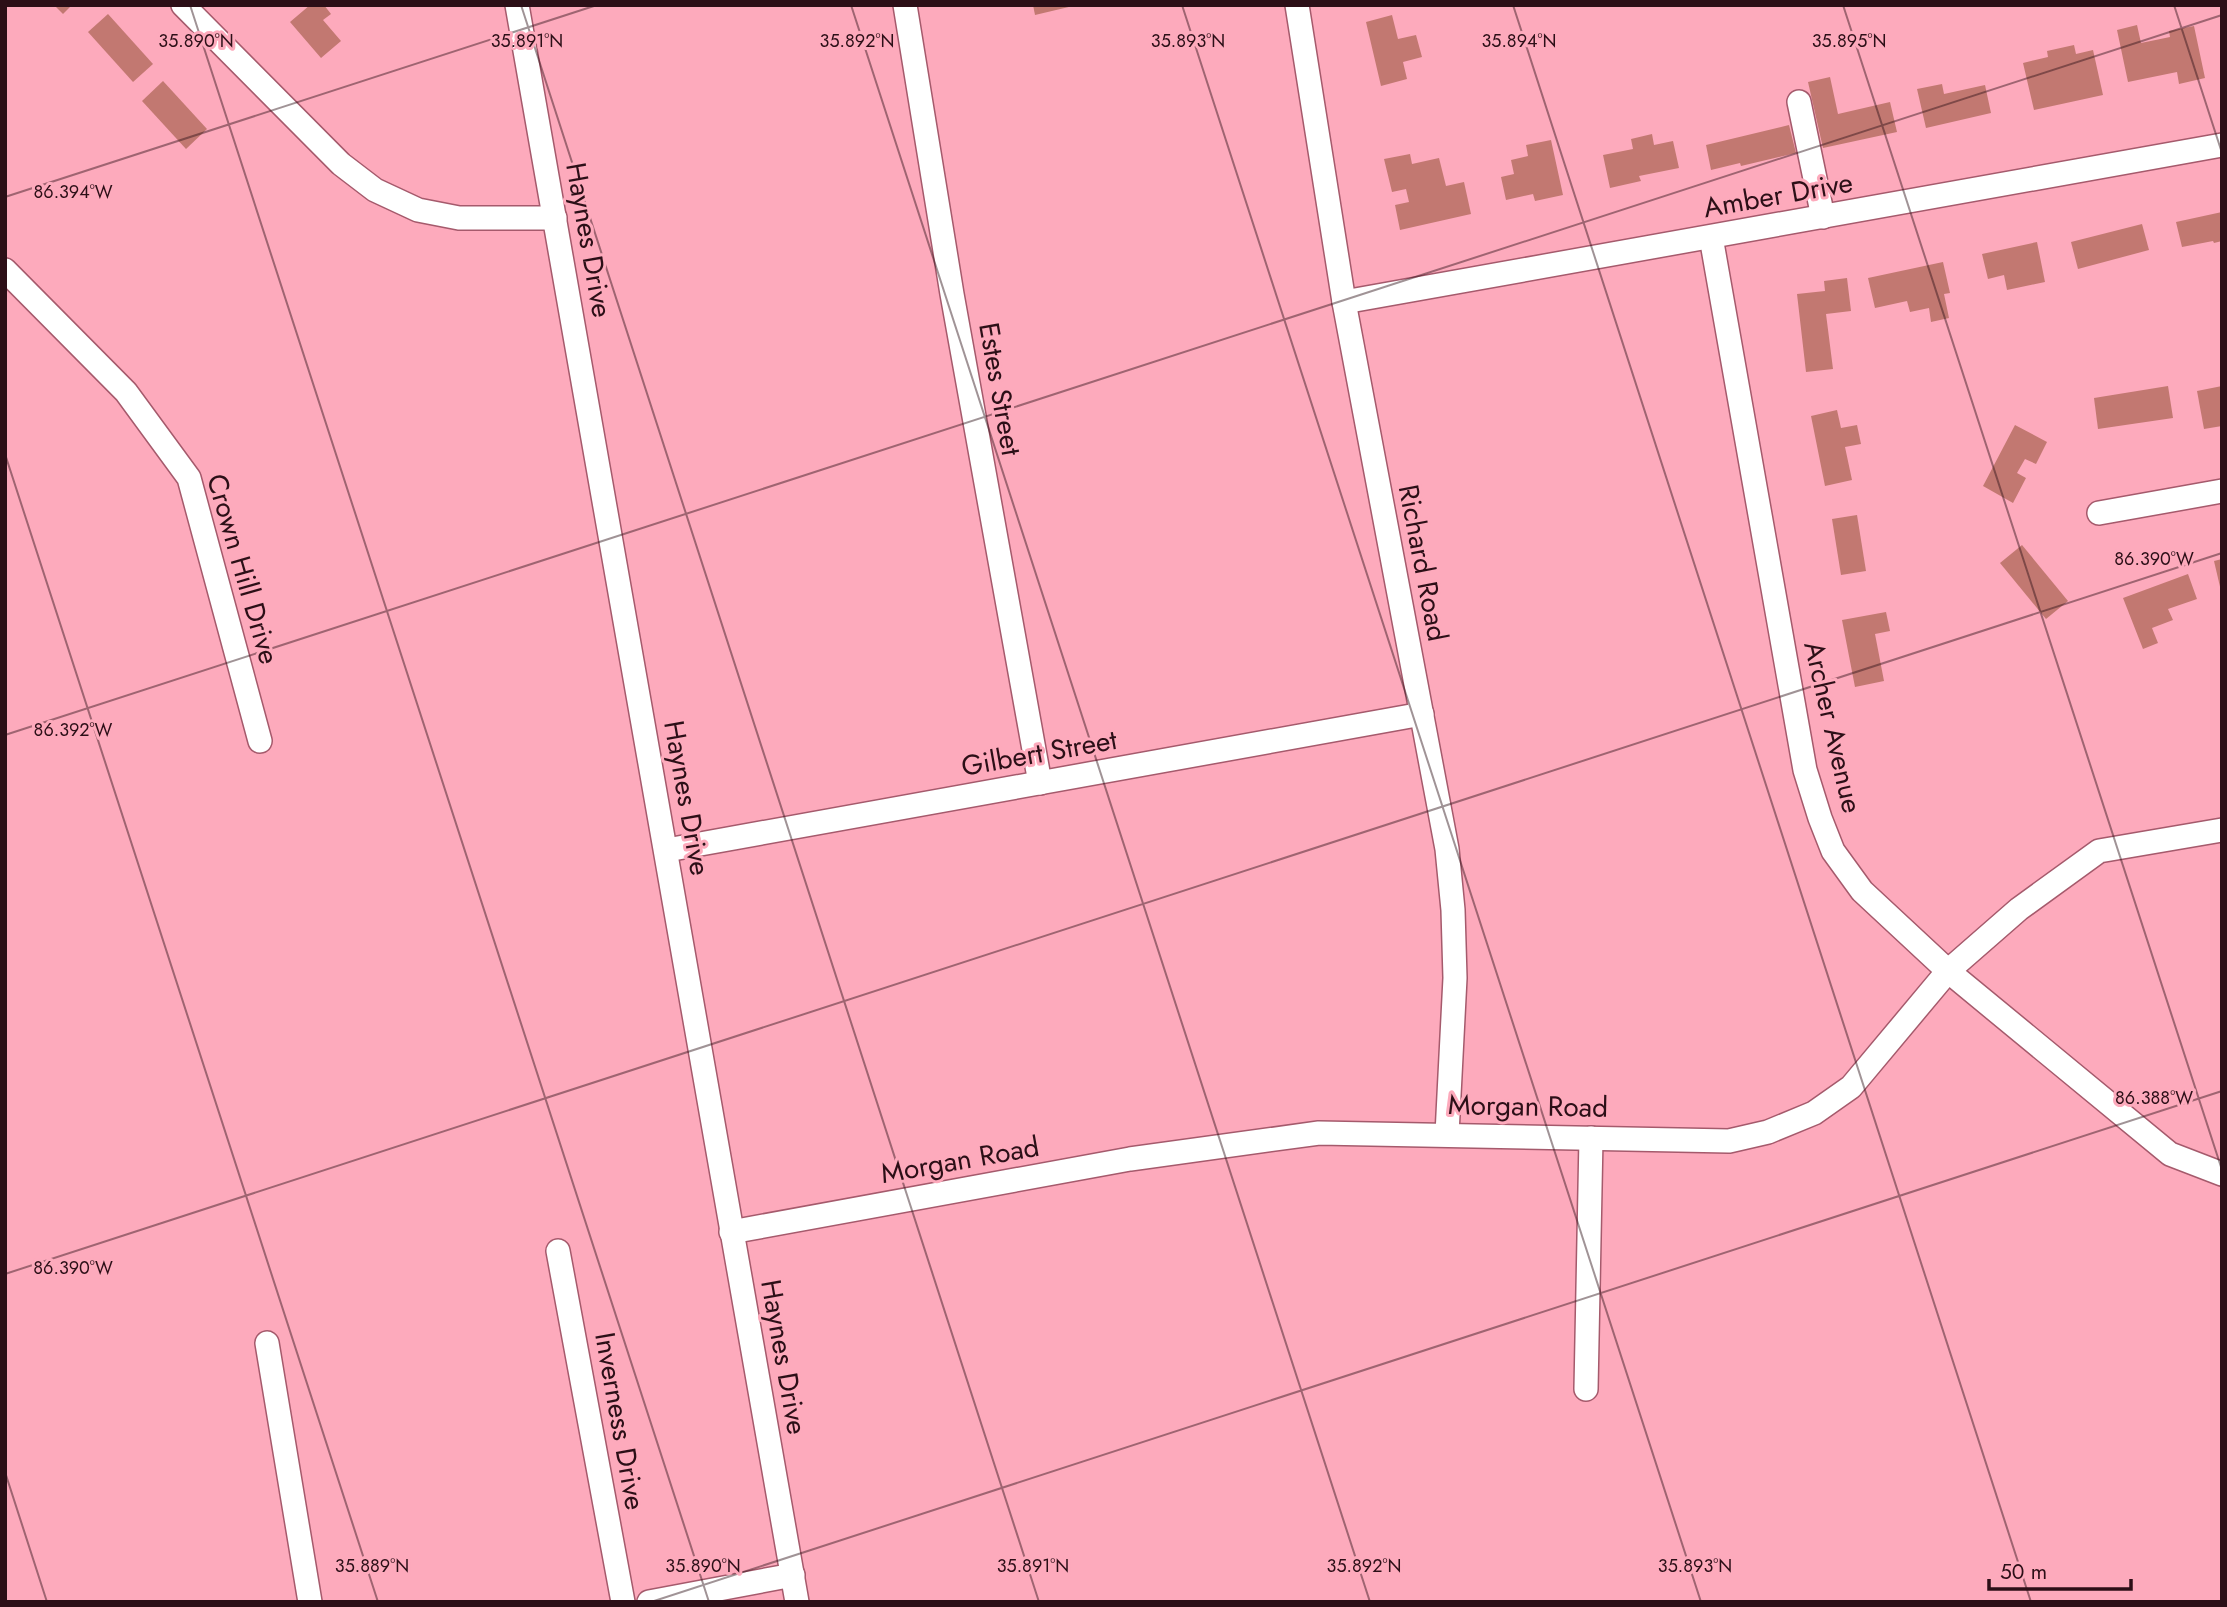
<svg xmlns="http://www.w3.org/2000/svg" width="2227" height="1607" viewBox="0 0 2227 1607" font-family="Jost,sans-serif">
  <rect width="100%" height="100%" fill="#fdaabc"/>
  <g fill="#c27871">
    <polygon points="54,5 72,5 63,14"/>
    <polygon points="310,5 324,5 331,14 323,20 341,41 321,58 290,22"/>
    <polygon points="1033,5 1073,5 1073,6 1035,15"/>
    <polygon points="108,14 153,64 133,82 88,32"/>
    <polygon points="1392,15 1398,39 1416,35 1422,57 1403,62 1407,79 1381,86 1366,22"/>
    <polygon points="2137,25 2141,43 2170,37 2169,31 2194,26 2205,78 2179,84 2177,72 2128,82 2117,30"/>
    <polygon points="2074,45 2076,54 2093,50 2103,95 2034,110 2023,63 2048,57 2047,51"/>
    <polygon points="1830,77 1838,114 1890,102 1897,132 1823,148 1808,82"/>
    <polygon points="163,81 207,129 186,149 142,101"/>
    <polygon points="1942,84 1944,94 1985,85 1991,113 1926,128 1917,89"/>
    <polygon points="1789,125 1796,153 1741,166 1740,163 1711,170 1706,145"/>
    <polygon points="1652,134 1654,145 1673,141 1679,168 1639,176 1641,181 1610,188 1603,155 1633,149 1631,139"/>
    <polygon points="1551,140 1563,195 1535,201 1533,194 1506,200 1501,177 1514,174 1511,160 1528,156 1526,145"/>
    <polygon points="1410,154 1412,164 1439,158 1446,186 1464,182 1471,214 1400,230 1395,205 1409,202 1406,189 1392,192 1384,159"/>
    <polygon points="2222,212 2222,241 2214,243 2213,241 2182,247 2176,222"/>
    <polygon points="2142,224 2149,250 2078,269 2071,242"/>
    <polygon points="2037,242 2045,282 2007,290 2004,275 1988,279 1982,254"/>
    <polygon points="1943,262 1950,293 1944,294 1949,318 1931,322 1929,308 1910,312 1907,301 1875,308 1868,278"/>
    <polygon points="1847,278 1851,311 1826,314 1833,369 1806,372 1797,294 1825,291 1824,281"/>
    <polygon points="2168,386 2173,418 2098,429 2094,398"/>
    <polygon points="2222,386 2222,426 2204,429 2197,391"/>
    <polygon points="1837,410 1841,428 1857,425 1861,444 1845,447 1852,480 1825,486 1811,416"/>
    <polygon points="2015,425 2047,442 2036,464 2025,459 2017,473 2026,478 2013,503 1983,486"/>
    <polygon points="1857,515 1866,571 1841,575 1832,519"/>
    <polygon points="2022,545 2068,601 2046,619 2000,563"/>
    <polygon points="2222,559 2222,591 2221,591 2214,561"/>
    <polygon points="2188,574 2197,599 2168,609 2173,620 2152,628 2158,643 2143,649 2123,598"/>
    <polygon points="1886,612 1890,631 1875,634 1884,681 1855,687 1842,620"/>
  </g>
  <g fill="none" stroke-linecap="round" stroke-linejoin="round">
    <defs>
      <g id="minor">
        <polyline points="183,5 341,164 375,190 418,210 459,218 555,218"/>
        <polyline points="517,5 797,1602"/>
        <polyline points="905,5 952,294 1040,783"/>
        <polyline points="1297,5 1344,302 1447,849 1453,910 1455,978 1447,1134"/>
        <polyline points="1799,102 1823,217"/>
        <polyline points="1711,237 1805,770 1820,818 1833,851 1862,891 1948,971 2170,1154 2222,1174"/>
        <polyline points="5,270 126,392 189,478 260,741"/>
        <polyline points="1344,302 2222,145"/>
        <polyline points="2099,513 2222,491"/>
        <polyline points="667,850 1422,714"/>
        <polyline points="731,1232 1130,1159 1319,1133 1729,1141 1768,1132 1814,1113 1851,1087 1948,971 2019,909 2099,851 2222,830"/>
        <polyline points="558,1251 623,1602"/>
        <polyline points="267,1343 310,1602"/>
        <polyline points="1586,1389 1591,1138"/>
        <polyline points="649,1602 793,1575"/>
      </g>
    </defs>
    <use href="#minor" stroke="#a55a6c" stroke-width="26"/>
    <use href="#minor" stroke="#fff" stroke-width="23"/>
  </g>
  <path fill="none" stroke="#2c0f17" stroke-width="2" stroke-opacity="0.45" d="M190,5L709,1602M521,5L1039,1602M851,5L1370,1602M1182,5L1701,1602M1513,5L2031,1602M1843,5L2222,1170M2174,5L2222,153M5,197L597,5M5,454L378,1602M5,735L2222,15M5,1274L2222,553M5,1472L47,1602M651,1602L2222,1091"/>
  <g text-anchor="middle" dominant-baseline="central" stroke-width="6" stroke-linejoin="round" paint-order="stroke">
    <g font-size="28" fill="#2c0f17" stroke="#fdaabc">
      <text transform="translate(1778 195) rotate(-10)">Amber Drive</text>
      <text transform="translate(589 240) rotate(80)">Haynes Drive</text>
      <text transform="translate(1000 389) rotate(80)">Estes Street</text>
      <text transform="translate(1423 563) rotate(79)">Richard Road</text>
      <text transform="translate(243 569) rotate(74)">Crown Hill Drive</text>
      <text transform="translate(1833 727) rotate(77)">Archer Avenue</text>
      <text transform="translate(1039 753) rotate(-10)">Gilbert Street</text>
      <text transform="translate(687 798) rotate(80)">Haynes Drive</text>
      <text transform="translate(1528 1106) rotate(1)">Morgan Road</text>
      <text transform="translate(960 1160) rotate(-10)">Morgan Road</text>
      <text transform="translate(784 1357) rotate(80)">Haynes Drive</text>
      <text transform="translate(620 1421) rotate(80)">Inverness Drive</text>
    </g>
  </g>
  <g font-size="18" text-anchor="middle" fill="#2c0f17" stroke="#fdaabc" stroke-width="6" stroke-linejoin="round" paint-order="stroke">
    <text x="196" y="47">35.890°N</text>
    <text x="527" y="47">35.891°N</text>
    <text x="857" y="47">35.892°N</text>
    <text x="1188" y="47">35.893°N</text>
    <text x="1519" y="47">35.894°N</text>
    <text x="1849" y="47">35.895°N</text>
    <text x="73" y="198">86.394°W</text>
    <text x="2154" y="565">86.390°W</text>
    <text x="73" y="736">86.392°W</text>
    <text x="2154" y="1104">86.388°W</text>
    <text x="73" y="1274">86.390°W</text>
    <text x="372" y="1572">35.889°N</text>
    <text x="703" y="1572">35.890°N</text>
    <text x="1033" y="1572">35.891°N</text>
    <text x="1364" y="1572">35.892°N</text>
    <text x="1695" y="1572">35.893°N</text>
  </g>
  <rect width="2227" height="1607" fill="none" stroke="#2c0f17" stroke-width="14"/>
  <path d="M1989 1579v10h142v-10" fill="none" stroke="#2c0f17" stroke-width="3.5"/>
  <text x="2000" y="1579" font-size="21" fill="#2c0f17" stroke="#fdaabc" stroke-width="5" paint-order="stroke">50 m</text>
</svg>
